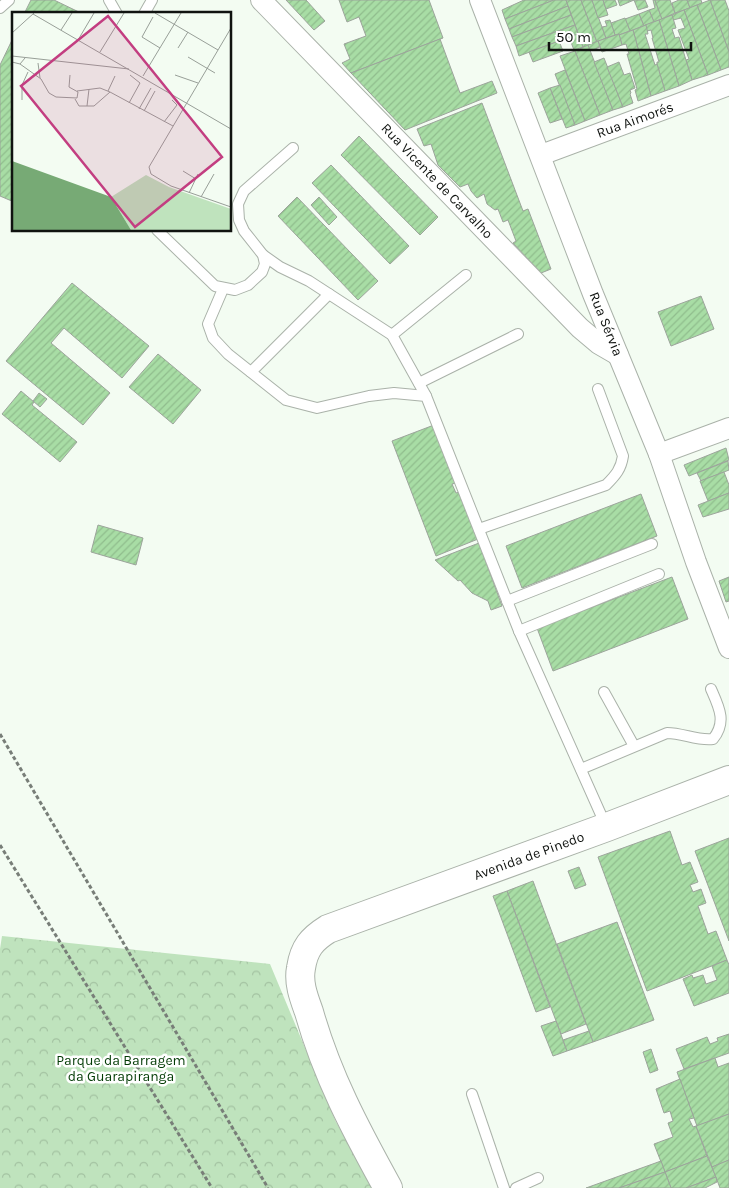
<svg xmlns="http://www.w3.org/2000/svg" width="729" height="1188" viewBox="0 0 729 1188" font-family="Karla,sans-serif">
  <defs>
    <pattern id="forest-crowns" width="20" height="18" patternUnits="userSpaceOnUse" patternTransform="scale(1.25)"><rect width="20" height="18" fill="#bfe3bd"/><path d="M2 6a3 3 0 1 1 6 0M12 15a3 3 0 1 1 6 0" fill="none" stroke="#a3c2a1"/></pattern>
    <pattern id="building-hatch" width="6" height="6" patternUnits="userSpaceOnUse" patternTransform="scale(1.25)"><rect width="6" height="6" fill="#a8dda5"/><path d="M-1 1l2-2M0 6l6-6M5 7l2-2" fill="none" stroke="#90bd8d"/></pattern>
  </defs>
  <rect width="100%" height="100%" fill="#f3fcf2"/>
  <polygon fill="url(#forest-crowns)" points="2,936 270,964 336,1122 375,1188 0,1188 0,949"/>
  <g fill="url(#building-hatch)" stroke="#9ca49b">
    <polygon points="31,0 54,0 83,14 24,14"/>
    <polygon points="286,0 306,0 325,21 314,30"/>
    <polygon points="339,0 429,0 443,38 351,73 342,63 350,59 344,44 366,36 359,17 347,22"/>
    <polygon points="524,0 554,0 505,19 502,10"/>
    <polygon points="554,0 566,0 568,6 509,29 505,19"/>
    <polygon points="566,0 581,0 597,42 583,47"/>
    <polygon points="581,0 592,0 606,38 597,42"/>
    <polygon points="592,0 603,0 608,15 598,18"/>
    <polygon points="603,0 615,0 617,5 606,9"/>
    <polygon points="618,0 634,0 620,6"/>
    <polygon points="634,0 645,0 648,7 638,10"/>
    <polygon points="653,0 655,0 662,19 654,22 649,10 655,8"/>
    <polygon points="655,0 670,0 675,13 662,19"/>
    <polygon points="679,0 687,0 690,8 675,13 672,3"/>
    <polygon points="687,0 701,0 702,3 690,8"/>
    <polygon points="710,0 725,0 729,11 729,52"/>
    <polygon points="710,0 729,52 729,67 721,70 697,5"/>
    <polygon points="697,5 721,70 708,75 684,10"/>
    <polygon points="568,6 571,15 512,37 509,29"/>
    <polygon points="649,10 654,22 644,26 639,14"/>
    <polygon points="684,10 708,75 692,80 686,60 689,59 678,30 685,28 681,18 673,20 672,15"/>
    <polygon points="639,14 644,26 630,31 625,19"/>
    <polygon points="571,15 575,25 516,46 512,37"/>
    <polygon points="672,15 676,28 672,29 675,38 679,37 692,80 679,86 659,20"/>
    <polygon points="625,18 630,31 619,35 619,34 615,35 611,23"/>
    <polygon points="610,20 615,35 606,38 602,27 607,26 605,21"/>
    <polygon points="659,20 679,86 665,91 657,64 657,62 659,62 652,38 653,38 651,30 647,31 645,25"/>
    <polygon points="575,25 578,34 519,56 516,46"/>
    <polygon points="646,25 648,34 645,34 655,65 657,64 665,91 651,96 633,30"/>
    <polygon points="633,30 651,96 638,101 635,90 637,89 627,54 629,54 626,44 622,45 619,35"/>
    <polygon points="578,34 583,47 574,50 569,37"/>
    <polygon points="619,34 622,45 602,52 598,41"/>
    <polygon points="14,36 14,202 0,196 0,65"/>
    <polygon points="440,39 460,93 492,81 497,93 405,130 351,73"/>
    <polygon points="559,41 563,51 533,62 529,52"/>
    <polygon points="598,41 600,47 590,51 588,45"/>
    <polygon points="588,45 613,110 600,115 575,51"/>
    <polygon points="575,51 600,115 585,121 560,56"/>
    <polygon points="604,58 623,107 613,110 594,62"/>
    <polygon points="619,62 624,75 630,73 635,88 630,90 631,93 630,94 633,103 623,107 607,67"/>
    <polygon points="565,70 585,121 575,125 555,74"/>
    <polygon points="560,85 575,125 566,128 550,88"/>
    <polygon points="550,88 562,119 550,123 538,93"/>
    <polygon points="482,103 523,211 528,209 551,269 541,273 513,243 516,241 508,220 503,222 498,209 495,210 487,204 484,194 477,198 471,191 468,184 460,187 438,165 431,144 424,146 417,129"/>
    <polygon points="359,136 438,217 420,235 341,155"/>
    <polygon points="331,165 409,246 390,264 312,183"/>
    <polygon points="297,197 378,281 358,300 278,216"/>
    <polygon points="319,197 337,217 329,225 311,205"/>
    <polygon points="72,283 149,346 122,378 64,328 51,343 110,393 83,425 6,361"/>
    <polygon points="701,296 714,329 671,346 658,312"/>
    <polygon points="158,354 201,390 173,424 129,387"/>
    <polygon points="21,391 34,402 32,405 77,442 60,462 2,414"/>
    <polygon points="39,393 47,399 40,407 33,401"/>
    <polygon points="434,425 456,483 452,484 456,493 460,492 478,539 436,556 392,441"/>
    <polygon points="726,448 729,460 689,476 684,465"/>
    <polygon points="728,461 729,470 701,481 697,473"/>
    <polygon points="724,472 729,485 729,493 708,501 700,481"/>
    <polygon points="729,493 729,509 703,517 698,505"/>
    <polygon points="641,494 657,536 522,588 506,546"/>
    <polygon points="98,525 143,538 136,565 91,552"/>
    <polygon points="479,543 502,606 491,610 488,601 472,593 460,580 458,581 435,560"/>
    <polygon points="672,577 688,619 553,671 537,628"/>
    <polygon points="729,577 729,601 726,602 719,581"/>
    <polygon points="670,831 682,865 690,862 698,882 690,885 693,892 701,889 706,903 698,906 708,934 716,931 727,960 647,991 598,857"/>
    <polygon points="729,838 729,941 695,851"/>
    <polygon points="579,867 586,885 575,889 568,871"/>
    <polygon points="533,881 586,1024 561,1034 507,891"/>
    <polygon points="507,891 550,1007 536,1012 493,896"/>
    <polygon points="617,922 654,1020 593,1042 557,944"/>
    <polygon points="727,960 729,965 729,993 694,1006 683,979 692,975 693,978 703,975 706,984 717,980 712,966"/>
    <polygon points="556,1021 567,1051 553,1056 541,1026"/>
    <polygon points="589,1031 593,1042 567,1051 563,1040"/>
    <polygon points="729,1034 729,1053 684,1069 676,1049 707,1037 710,1044 718,1041 717,1038"/>
    <polygon points="651,1049 658,1070 650,1073 643,1052"/>
    <polygon points="715,1058 718,1067 729,1063 729,1114 697,1126 677,1072"/>
    <polygon points="680,1079 694,1118 689,1119 693,1127 696,1126 707,1156 665,1172 654,1144 673,1137 668,1123 673,1121 670,1111 664,1113 656,1089"/>
    <polygon points="729,1114 729,1160 712,1167 696,1126"/>
    <polygon points="707,1156 716,1177 686,1188 671,1188 665,1172"/>
    <polygon points="729,1160 729,1188 720,1188 712,1167"/>
    <polygon points="661,1161 665,1172 619,1188 586,1188"/>
    <polygon points="665,1172 671,1188 619,1188"/>
    <polygon points="716,1177 717,1182 705,1188 686,1188"/>
  </g>
  <g fill="none" stroke-linecap="round" stroke-linejoin="round">
    <defs>
      <g id="lane">
        <polyline points="109,0 117,14"/>
        <polyline points="0,8 9,0"/>
        <polyline points="144,14 152,0"/>
        <polyline points="157,230 215,286 235,290 248,285 262,272 265,264 263,255 244,231 239,220 238,204 244,191 293,148"/>
        <polyline points="263,255 280,267 309,281 392,335 426,396"/>
        <polyline points="223,289 208,324 213,338 228,354 286,400 317,408 369,396 394,393 426,396 519,631 606,826"/>
        <polyline points="392,335 466,275"/>
        <polyline points="251,372 329,294"/>
        <polyline points="419,383 518,334"/>
        <path d="M479,529L606,485C616,475 621,469 623,456L598,389"/>
        <polyline points="507,601 652,544"/>
        <polyline points="519,631 659,574"/>
        <polyline points="604,692 634,746"/>
        <path d="M581,769L667,733C683,733 697,741 713,739C727,722 719,707 711,689"/>
        <polyline points="472,1094 504,1188"/>
        <polyline points="516,1188 538,1178"/>
      </g>
      <g id="street">
        <polyline points="261,0 580,328 599,344 618,355"/>
        <polyline points="480,0 593,294 659,454 696,562 729,648"/>
        <polyline points="541,155 729,85"/>
        <polyline points="659,454 729,428"/>
      </g>
      <path id="secondary" d="M388,1188C356,1130 327,1076 309,1012C304,998 298,983 301,968C304,948 312,939 328,929L607,827L729,780"/>
    </defs>
    <use href="#lane" stroke="#aab2a9" stroke-width="12"/>
    <use href="#street" stroke="#aab2a9" stroke-width="22"/>
    <use href="#secondary" stroke="#aab2a9" stroke-width="30"/>
    <g stroke="#787e78" stroke-width="3" stroke-dasharray="4 2.5" stroke-linecap="butt">
      <polyline points="0,734 268,1188"/>
      <polyline points="0,845 212,1188"/>
    </g>
    <use href="#lane" stroke="#fff" stroke-width="10"/>
    <use href="#street" stroke="#fff" stroke-width="20"/>
    <use href="#secondary" stroke="#fff" stroke-width="28"/>
  </g>
  <g text-anchor="middle" dominant-baseline="central" stroke-width="5" stroke-linejoin="round" paint-order="stroke">
    <g font-size="14" fill="#101310" stroke="#fff">
      <text transform="translate(635 120) rotate(-20)">Rua Aimorés</text>
      <text transform="translate(437 181) rotate(46)">Rua Vicente de Carvalho</text>
      <text transform="translate(606 324) rotate(68)">Rua Sérvia</text>
      <text transform="translate(529 856) rotate(-20)">Avenida de Pinedo</text>
    </g>
    <g font-size="14" fill="#023b04" stroke="#fff">
      <text x="121" y="1060">Parque da Barragem<tspan x="121" dy="16">da Guarapiranga</tspan></text>
    </g>
  </g>
  <g transform="translate(12 12)">
    <rect width="219" height="219" fill="#f3fcf2"/>
    <path d="M134,163L157,175L219,197V218H119L99,185Z" fill="#bfe3bd"/>
    <path d="M0,149L99,185L119,218H0Z" fill="#77aa75"/>
    <path fill="none" stroke="#989f98" stroke-width="1" d="M143,1L206,38M21,2L219,117M141,5L130,25L148,36M219,16L137,155L139,162L159,174L219,195M49,18L60,1M0,21L22,1M66,28L82,1M166,36L176,20M88,40L112,1M0,44L117,57M176,45L203,61M0,50L8,52L13,46M26,51L28,66M8,52L29,67L37,81L44,85L65,86L66,80L57,75L58,63M163,63L186,71M131,64L169,1M65,79L88,76L98,80M96,79L103,64M63,87L67,94H82L98,80L161,114M10,88V73L16,60M117,91L128,71L118,63M75,94L77,77M127,97L139,76M132,99L143,79M152,110L165,93L160,88M171,159L184,167M177,181L186,162M189,185L202,162"/>
    <path fill="#c33e81" fill-opacity="0.15" stroke="#c33e81" stroke-width="2.5" d="M96,4L210,145L123,215L9,74Z"/>
    <rect width="219" height="219" fill="none" stroke="#101310" stroke-width="2.5"/>
  </g>
  <path d="M549 42v8h142v-8" fill="none" stroke="#101310" stroke-width="2.5"/>
  <text x="556" y="42" font-size="15" fill="#101310" stroke="#ffffff" stroke-width="4" paint-order="stroke">50 m</text>
</svg>
